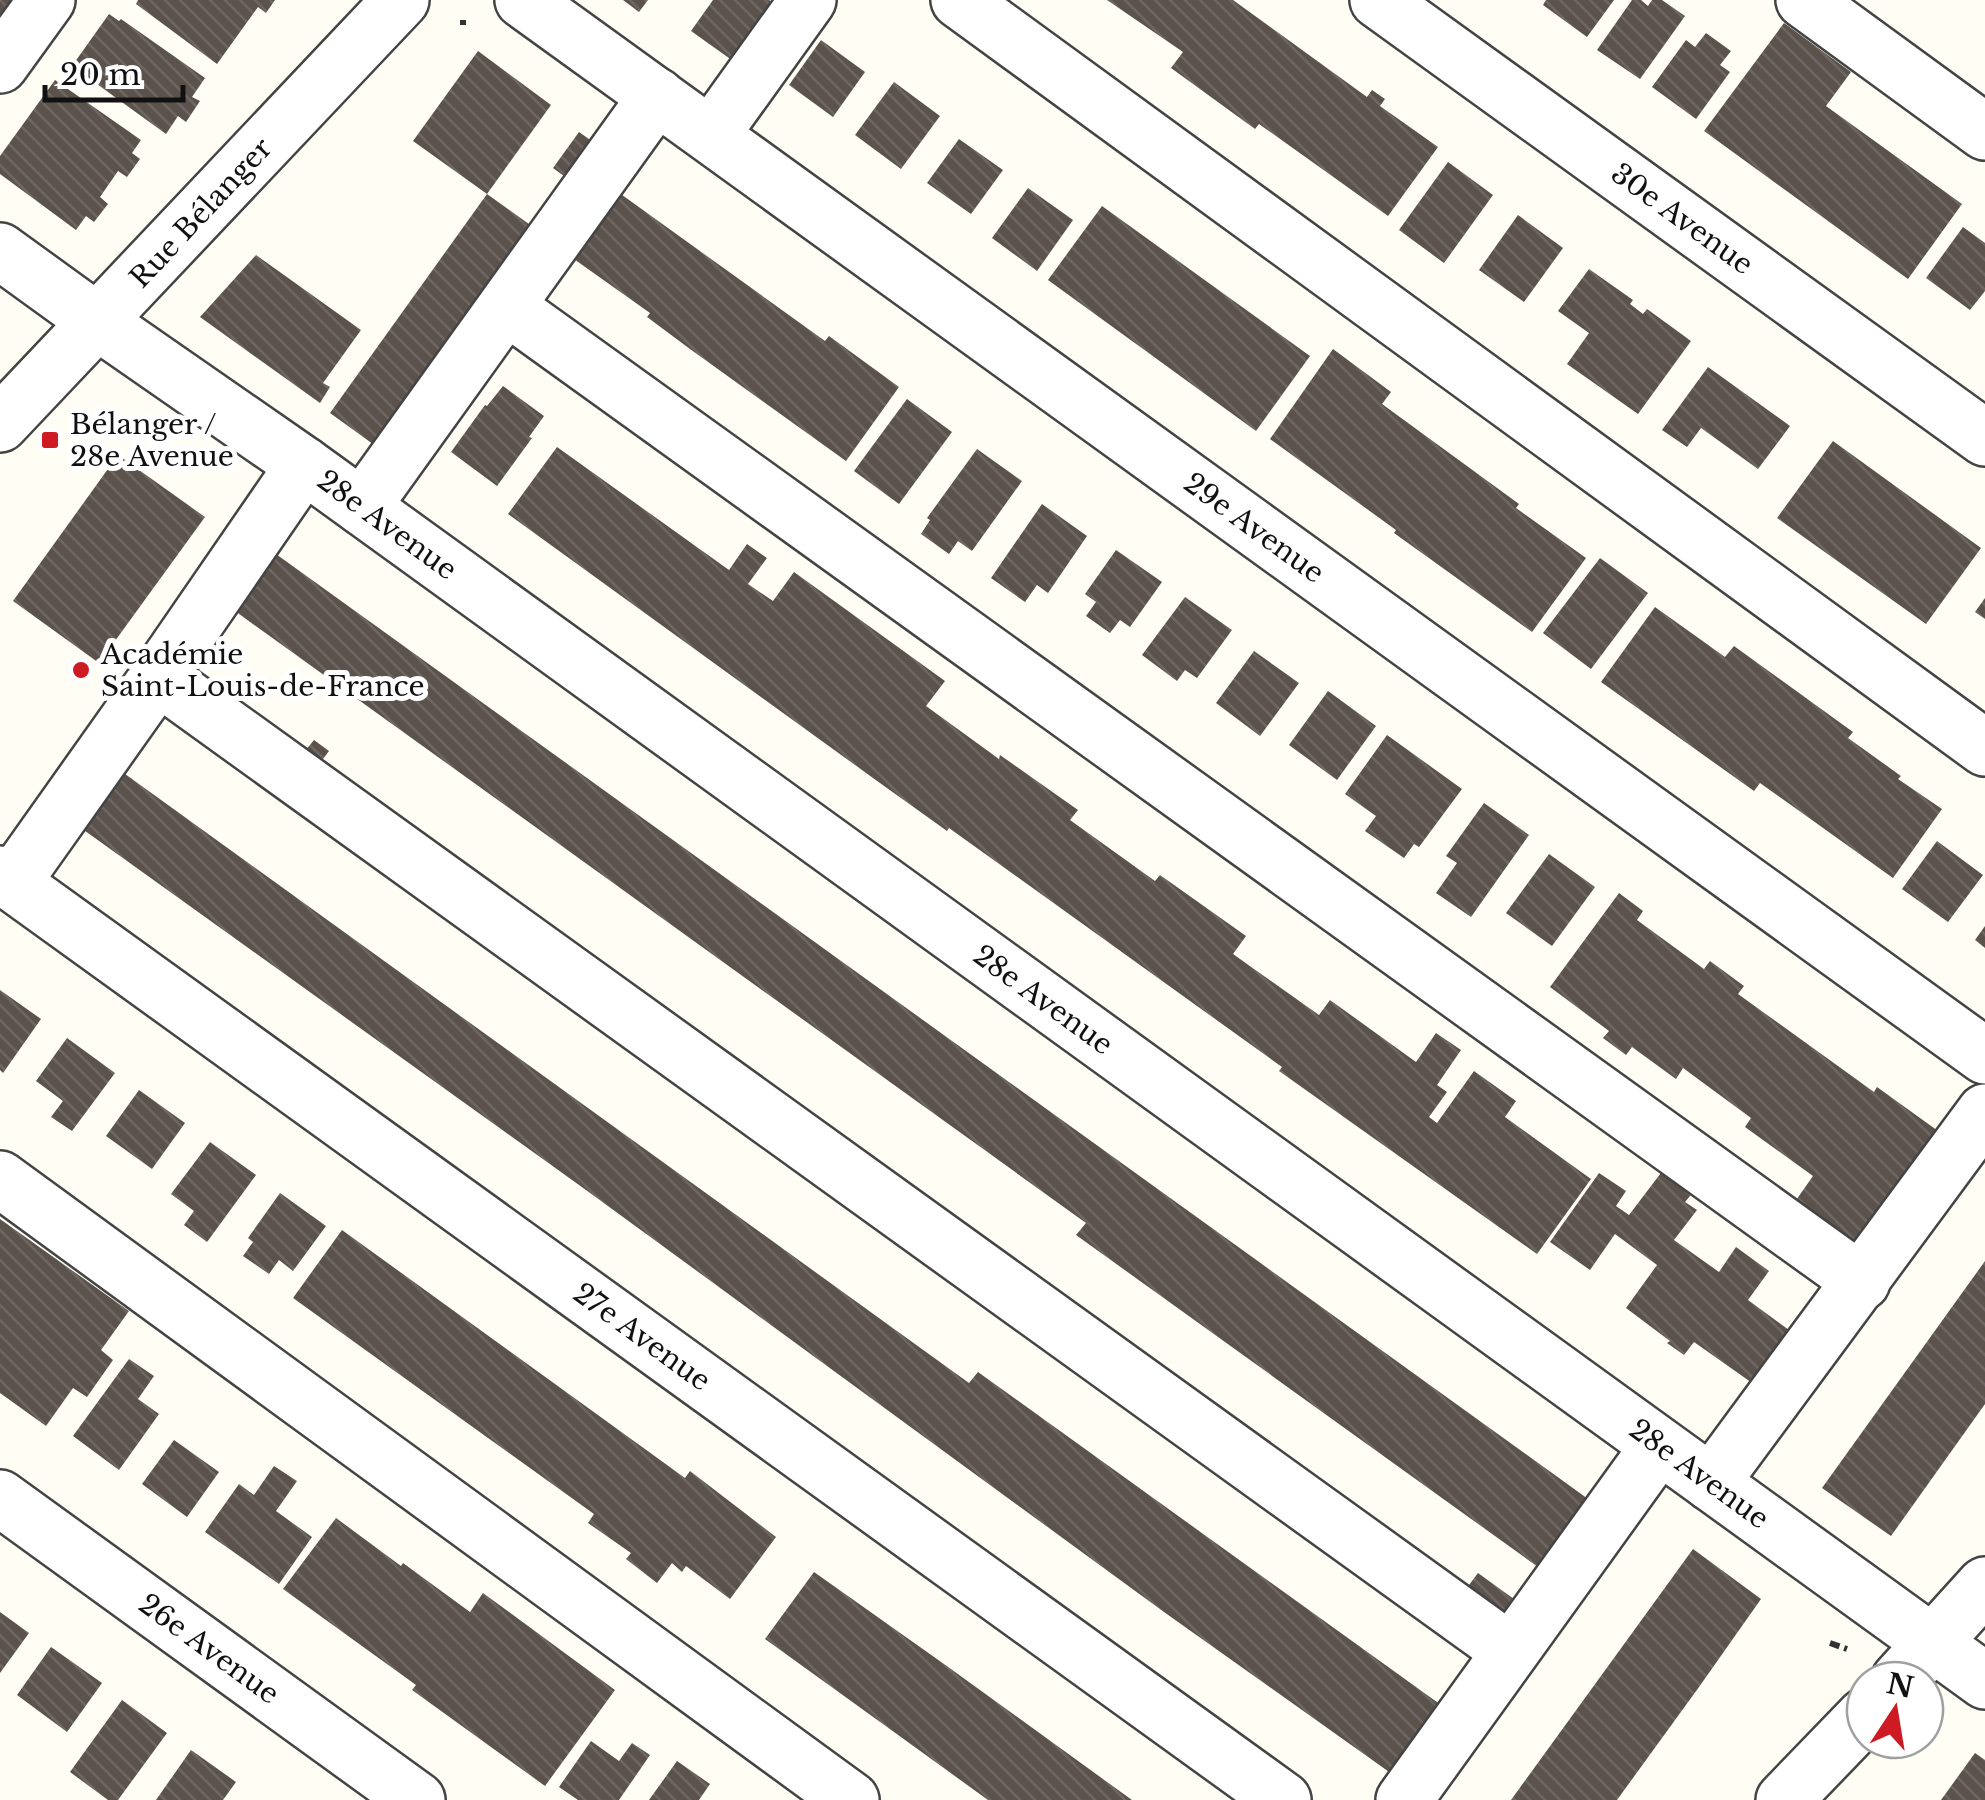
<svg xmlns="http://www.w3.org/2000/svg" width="1985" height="1800" viewBox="0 0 1985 1800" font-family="'Libre Baskerville',serif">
  <defs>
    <pattern id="building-back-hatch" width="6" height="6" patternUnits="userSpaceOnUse" patternTransform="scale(2.5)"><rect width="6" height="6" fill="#5b524c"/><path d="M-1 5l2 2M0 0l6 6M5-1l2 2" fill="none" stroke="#6e6662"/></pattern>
  </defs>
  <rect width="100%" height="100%" fill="#fffdf4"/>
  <g fill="url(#building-back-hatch)">
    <polygon points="0,0 14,0 0,35"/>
    <polygon points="138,0 275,0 266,13 258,7 217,64 136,4"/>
    <polygon points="623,0 648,0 639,12"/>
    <polygon points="713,0 769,0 785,11 743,68 691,31"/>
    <polygon points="1107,0 1233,0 1367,97 1372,90 1385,99 1380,106 1438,147 1388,216 1259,124 1255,129 1171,68 1183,52"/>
    <polygon points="1546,0 1614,0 1587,37 1543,5"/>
    <polygon points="1632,0 1641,0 1648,6 1652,0 1662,0 1685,16 1640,79 1597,50"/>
    <polygon points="109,14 119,21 121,19 205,78 192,97 200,101 186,122 178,116 166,134 72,66"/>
    <polygon points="1784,23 1851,72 1826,106 1962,204 1908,279 1704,131"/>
    <polygon points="1706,33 1731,51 1720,65 1730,72 1696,119 1652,87 1686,40 1695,47"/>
    <polygon points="821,40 865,72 833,117 789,85"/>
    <polygon points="478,51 551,105 487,194 413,141"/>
    <polygon points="55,80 141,140 132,153 140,159 127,177 118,171 100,197 108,204 94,222 86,216 76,230 0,174 0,156"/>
    <polygon points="894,82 940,116 901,169 855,135"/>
    <polygon points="579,132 602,148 576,185 553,168"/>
    <polygon points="959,139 1003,170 971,214 927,183"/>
    <polygon points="1448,162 1493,195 1444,263 1399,230"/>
    <polygon points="611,187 825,341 829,336 899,387 846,461 690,349 647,317 650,313 564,252"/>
    <polygon points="1028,188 1073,220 1037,271 992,238"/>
    <polygon points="487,194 540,232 384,452 330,413"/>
    <polygon points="1102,206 1310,356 1256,431 1048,280"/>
    <polygon points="1518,215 1563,248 1524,302 1479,270"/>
    <polygon points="1963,227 1985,243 1985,291 1970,310 1926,278"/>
    <polygon points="256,255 361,330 323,383 330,387 320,403 200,317"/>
    <polygon points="1589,269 1633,300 1630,304 1643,314 1647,309 1691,341 1638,414 1567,364 1589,333 1558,311"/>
    <polygon points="1333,349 1391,392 1382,404 1519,504 1516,508 1586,558 1532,632 1394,533 1396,530 1270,439"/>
    <polygon points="1708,367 1790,426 1758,469 1701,428 1687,447 1662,430"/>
    <polygon points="503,386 544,416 529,437 532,438 497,486 451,452 485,405 487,406"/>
    <polygon points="907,399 952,432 899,504 854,471"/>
    <polygon points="1833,441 1981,548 1926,624 1777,518"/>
    <polygon points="557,447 729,570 747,544 767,558 748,584 773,601 794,572 945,681 926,706 999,759 1000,755 1078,810 1070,820 1155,881 1160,875 1246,936 1233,954 1319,1015 1330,1000 1416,1062 1436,1033 1461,1050 1437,1085 1447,1092 1429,1117 1437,1123 1474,1071 1516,1101 1505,1117 1591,1179 1537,1254 1279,1071 1282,1067 949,828 947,831 873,778 508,514"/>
    <polygon points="977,449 1022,481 972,551 958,541 949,554 921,534 930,520 927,518"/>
    <polygon points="118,455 205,517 99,663 13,601"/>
    <polygon points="1042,504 1087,536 1048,593 1037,585 1025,602 991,578"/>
    <polygon points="269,549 1595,1504 1545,1572 1076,1235 1086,1223 228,606"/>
    <polygon points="1116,550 1162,582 1130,627 1120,620 1110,633 1086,616 1096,602 1085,594"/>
    <polygon points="1600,558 1648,593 1591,669 1543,633"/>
    <polygon points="1185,597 1232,630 1197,678 1185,670 1177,681 1142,655"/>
    <polygon points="1985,598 1985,619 1975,612"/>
    <polygon points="1655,607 1725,657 1734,646 1853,732 1848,738 1901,776 1898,779 1942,809 1893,878 1760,783 1754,791 1601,682"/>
    <polygon points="1254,651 1299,683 1260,736 1216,703"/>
    <polygon points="1328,691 1376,726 1337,780 1289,745"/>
    <polygon points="1387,735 1462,789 1419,847 1414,844 1404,858 1365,831 1376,816 1345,794"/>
    <polygon points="314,740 329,751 317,767 301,756"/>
    <polygon points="114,766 969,1383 978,1372 1448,1710 1399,1779 1164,1612 586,1190 74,823"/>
    <polygon points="1484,803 1529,835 1471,917 1436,893 1457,863 1446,856"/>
    <polygon points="1937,841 1983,875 1948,922 1902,889"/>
    <polygon points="1549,854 1595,887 1552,946 1506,913"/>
    <polygon points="1619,893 1643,911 1637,920 1704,969 1710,961 1744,986 1738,994 1874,1092 1877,1087 1945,1136 1862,1252 1794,1203 1813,1176 1745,1127 1751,1118 1683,1068 1676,1079 1632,1047 1626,1055 1603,1038 1609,1031 1550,987"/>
    <polygon points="1985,926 1985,948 1975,940"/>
    <polygon points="0,990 41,1019 3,1073 0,1070"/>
    <polygon points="67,1038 115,1073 72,1131 51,1117 63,1101 36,1081"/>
    <polygon points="139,1090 185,1123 152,1169 106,1136"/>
    <polygon points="210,1142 256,1175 207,1242 184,1225 194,1211 171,1194"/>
    <polygon points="1670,1161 1700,1184 1685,1202 1697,1210 1674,1240 1719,1272 1736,1247 1769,1271 1748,1300 1793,1333 1755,1385 1694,1342 1684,1355 1667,1343 1670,1341 1626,1308 1657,1265 1615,1234 1590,1270 1550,1242 1599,1173 1626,1191 1616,1206 1629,1215"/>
    <polygon points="280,1193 326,1226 293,1271 279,1260 269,1274 243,1256 253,1242 248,1238"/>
    <polygon points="0,1219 129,1311 101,1350 113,1360 87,1397 73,1388 46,1426 0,1393"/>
    <polygon points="342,1230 685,1478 690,1471 776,1537 730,1599 686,1566 682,1572 672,1563 657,1583 626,1559 631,1553 588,1523 594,1514 293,1298"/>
    <polygon points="1985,1261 1985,1404 1891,1536 1822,1488"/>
    <polygon points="129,1359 154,1376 138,1399 159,1414 119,1470 73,1436"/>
    <polygon points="174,1440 219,1472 187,1517 142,1484"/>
    <polygon points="274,1466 297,1481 276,1511 312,1537 279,1584 205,1532 239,1484 254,1495"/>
    <polygon points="336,1518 401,1566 403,1563 470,1612 483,1593 615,1690 545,1786 412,1690 416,1685 283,1589"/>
    <polygon points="1693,1549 1761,1599 1699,1687 1617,1800 1511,1800"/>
    <polygon points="814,1572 944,1664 1132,1800 988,1800 894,1732 765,1639"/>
    <polygon points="1478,1573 1518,1602 1501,1626 1460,1597"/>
    <polygon points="0,1612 29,1633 0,1673"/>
    <polygon points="51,1647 102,1683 67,1732 17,1695"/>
    <polygon points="122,1700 167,1733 118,1800 108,1800 70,1772"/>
    <polygon points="591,1741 619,1761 632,1743 650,1755 619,1800 578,1800 559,1787"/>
    <polygon points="191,1750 236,1782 223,1800 156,1800"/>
    <polygon points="1975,1753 1985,1760 1985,1800 1941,1800"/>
    <polygon points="677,1761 710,1784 699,1800 649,1800"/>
  </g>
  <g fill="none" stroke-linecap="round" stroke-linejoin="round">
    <defs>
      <g id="minor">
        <polyline points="523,0 1985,1056"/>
        <polyline points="959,0 1985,748"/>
        <polyline points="1378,0 1985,438"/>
        <polyline points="1804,0 1985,132"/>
        <polyline points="0,65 47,0"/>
        <polyline points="711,135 808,0"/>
        <polyline points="0,251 98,322 304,465 1985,1681"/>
        <polyline points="507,307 1862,1282"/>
        <polyline points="0,424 401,0"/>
        <polyline points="362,507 657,96"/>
        <polyline points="158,677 1510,1651"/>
        <polyline points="0,874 1283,1800"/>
        <polyline points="12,883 158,677 304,465"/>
        <polyline points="0,1179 851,1800"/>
        <polyline points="1711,1483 1985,1112"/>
        <polyline points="0,1498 417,1800"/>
        <polyline points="1899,1680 1985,1585"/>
        <polyline points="1404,1800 1659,1446"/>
        <polyline points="1784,1800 1865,1716"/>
      </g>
    </defs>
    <use href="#minor" stroke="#444" stroke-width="60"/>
    <g stroke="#333" stroke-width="6" stroke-dasharray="10 5" stroke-linecap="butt">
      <polyline points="463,25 463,20"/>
      <polyline points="1830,1643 1847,1649"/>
    </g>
    <use href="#minor" stroke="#fff" stroke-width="55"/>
  </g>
  <g fill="#ce1b23" stroke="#fff" stroke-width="4">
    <rect x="40" y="430" width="20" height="20" rx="5"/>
    <circle cx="81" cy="670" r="10"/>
  </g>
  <g text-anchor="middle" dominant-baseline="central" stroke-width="10" stroke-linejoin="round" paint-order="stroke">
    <g font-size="28" fill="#111" stroke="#fff">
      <text transform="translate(201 213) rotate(-47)">Rue Bélanger</text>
      <text transform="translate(1682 219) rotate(36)">30e Avenue</text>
      <text transform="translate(387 525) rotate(36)">28e Avenue</text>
      <text transform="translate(1254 528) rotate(36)">29e Avenue</text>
      <text transform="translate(1043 1000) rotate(36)">28e Avenue</text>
      <text transform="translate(642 1337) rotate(36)">27e Avenue</text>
      <text transform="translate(1699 1474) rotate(36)">28e Avenue</text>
      <text transform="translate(209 1649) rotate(36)">26e Avenue</text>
    </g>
    <g font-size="28" fill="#111" stroke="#fff" text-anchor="start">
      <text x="70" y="424">Bélanger /<tspan x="70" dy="32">28e Avenue</tspan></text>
      <text x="101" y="654">Académie<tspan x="101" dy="32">Saint-Louis-de-France</tspan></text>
    </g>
  </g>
  <g transform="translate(1895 1710) rotate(12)"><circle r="48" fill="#ffffff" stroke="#a0a0a0" stroke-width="2.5"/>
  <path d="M0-8L18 38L0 25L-18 38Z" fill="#ce1b23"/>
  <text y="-15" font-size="28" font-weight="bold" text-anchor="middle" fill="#111111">N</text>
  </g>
  <path d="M45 85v15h138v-15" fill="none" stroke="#111111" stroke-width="5"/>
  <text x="60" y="85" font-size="30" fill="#111111" stroke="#ffffff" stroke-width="8" paint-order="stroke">20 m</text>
</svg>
